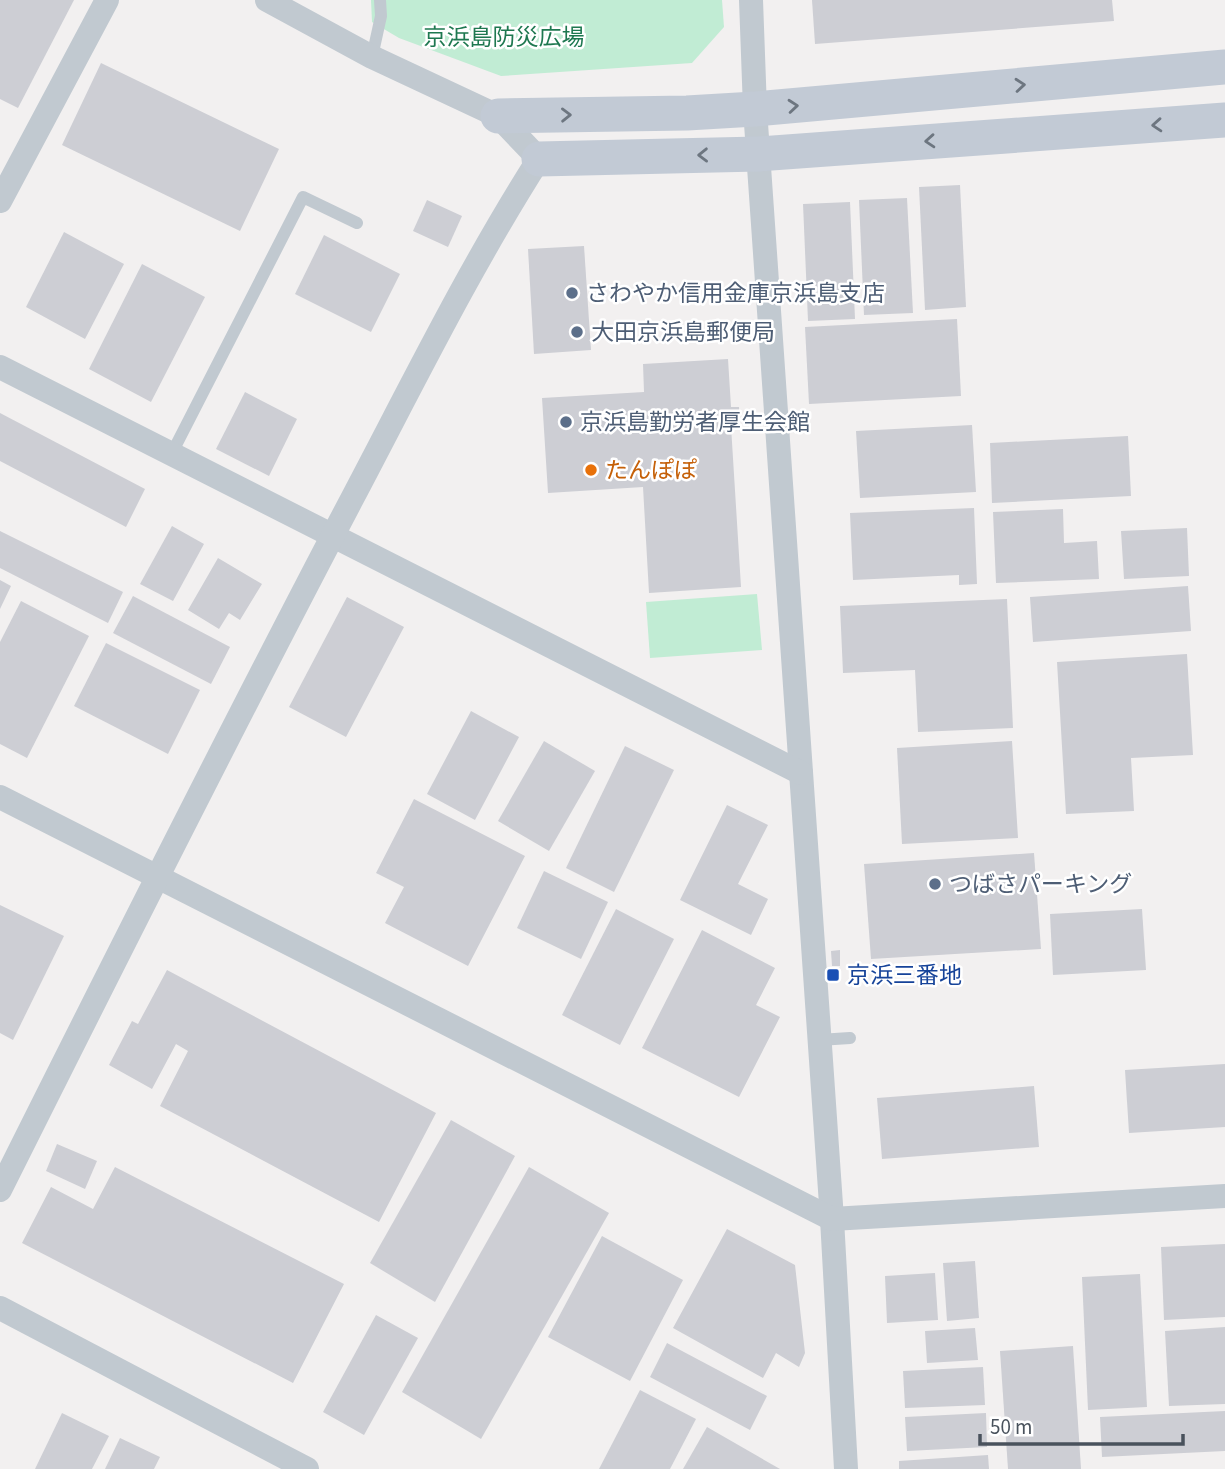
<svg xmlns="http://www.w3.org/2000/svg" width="1225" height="1469" viewBox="0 0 1225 1469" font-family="'Source Sans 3','Noto Sans JP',sans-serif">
  <rect width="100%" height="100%" fill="#f2f0f0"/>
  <g fill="#c1ecd4">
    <polygon points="371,0 722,0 724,27 692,63 501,76 399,38 372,22"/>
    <polygon points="757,594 762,650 650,658 646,602"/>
  </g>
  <g fill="#cdced4">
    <polygon points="0,0 74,0 18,108 0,99"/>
    <polygon points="812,0 1112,0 1114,21 815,44"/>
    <polygon points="101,63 279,149 240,231 62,145"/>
    <polygon points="960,185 966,307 925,310 919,187"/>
    <polygon points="907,198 913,313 864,315 859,200"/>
    <polygon points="427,200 462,216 448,247 413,231"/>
    <polygon points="850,202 855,319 808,321 803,204"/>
    <polygon points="64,232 124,264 85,339 26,307"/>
    <polygon points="324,235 400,274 371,332 295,294"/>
    <polygon points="584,246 591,350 534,354 528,249"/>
    <polygon points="142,264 205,297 151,402 89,369"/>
    <polygon points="957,319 961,396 809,404 805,327"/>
    <polygon points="728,359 731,407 739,407 740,426 731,426 741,587 649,593 643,487 548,493 542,398 644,392 643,364"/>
    <polygon points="245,392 297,419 269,476 216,449"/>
    <polygon points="0,413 145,489 126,527 0,461"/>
    <polygon points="972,425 976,492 860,498 856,431"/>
    <polygon points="1128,436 1131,496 992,503 990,443"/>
    <polygon points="974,508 977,584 959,585 959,575 853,580 850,513"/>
    <polygon points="1063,509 1064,543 1097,541 1099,579 996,583 993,512"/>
    <polygon points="172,526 204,544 173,601 140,584"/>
    <polygon points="1187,528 1189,576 1124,579 1121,531"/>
    <polygon points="0,531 123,592 108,623 0,568"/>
    <polygon points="218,558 262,584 240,620 229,613 219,629 188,610"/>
    <polygon points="0,580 11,586 0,609"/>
    <polygon points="1188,586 1191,631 1033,642 1030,597"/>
    <polygon points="133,596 230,647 211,684 113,633"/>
    <polygon points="347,597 404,627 346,737 289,707"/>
    <polygon points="1007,599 1013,728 918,732 915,670 843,673 840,606"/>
    <polygon points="21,601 89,636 27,758 0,744 0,642"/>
    <polygon points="106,643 200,690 168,754 74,706"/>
    <polygon points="1187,654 1193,755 1131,758 1134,811 1066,814 1057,662"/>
    <polygon points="471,711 519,737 475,820 427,794"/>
    <polygon points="544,741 595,771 549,851 498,821"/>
    <polygon points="1012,741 1018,838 902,844 897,748"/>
    <polygon points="625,746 674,770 614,892 566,868"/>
    <polygon points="414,799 525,856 468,966 385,923 404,887 376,873"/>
    <polygon points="727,805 768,825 738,884 768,899 751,935 680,900"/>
    <polygon points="1034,853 1041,949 871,959 864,864"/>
    <polygon points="544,871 608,902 581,959 517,928"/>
    <polygon points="0,905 64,936 13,1040 0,1033"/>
    <polygon points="616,909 674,939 620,1045 562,1015"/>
    <polygon points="1142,909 1146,970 1053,975 1050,914"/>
    <polygon points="702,930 775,968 756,1005 780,1017 739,1097 642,1048"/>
    <polygon points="840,950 840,966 832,966 831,951"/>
    <polygon points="167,970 436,1113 379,1222 160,1106 188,1051 176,1044 152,1089 109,1065 132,1021 138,1024"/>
    <polygon points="1225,1064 1225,1127 1129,1133 1125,1070"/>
    <polygon points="1034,1086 1039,1147 882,1159 877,1098"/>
    <polygon points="451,1120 515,1156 435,1302 370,1263"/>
    <polygon points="57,1144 97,1161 85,1189 46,1171"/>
    <polygon points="115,1167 344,1284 293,1383 22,1243 51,1187 93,1209"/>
    <polygon points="529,1167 609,1213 481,1439 402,1392"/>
    <polygon points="727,1229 795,1265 805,1353 799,1367 776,1353 763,1378 673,1328"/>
    <polygon points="602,1236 683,1280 630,1381 548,1337"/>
    <polygon points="1225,1244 1225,1317 1164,1320 1161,1247"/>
    <polygon points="975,1261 979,1318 947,1321 943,1263"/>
    <polygon points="935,1273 938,1320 887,1323 885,1276"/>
    <polygon points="1140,1274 1147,1407 1088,1410 1082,1277"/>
    <polygon points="376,1315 418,1338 364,1435 323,1412"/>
    <polygon points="1225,1327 1225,1404 1169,1406 1165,1331"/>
    <polygon points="975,1328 978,1360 927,1363 925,1331"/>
    <polygon points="667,1343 767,1396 750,1430 650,1377"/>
    <polygon points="1073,1346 1081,1469 1008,1469 1000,1351"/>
    <polygon points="983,1367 985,1405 905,1408 903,1371"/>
    <polygon points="640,1390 696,1419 670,1469 599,1469"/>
    <polygon points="1225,1411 1225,1451 1102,1457 1100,1417"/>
    <polygon points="62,1413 109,1436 92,1469 35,1469"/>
    <polygon points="986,1413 987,1447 907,1451 905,1417"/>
    <polygon points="707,1427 780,1469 683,1469"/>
    <polygon points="120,1438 160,1457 154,1469 105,1469"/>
    <polygon points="988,1455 989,1469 899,1469 899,1461"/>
  </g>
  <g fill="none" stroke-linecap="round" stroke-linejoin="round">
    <g stroke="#c1c9d0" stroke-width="12">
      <polyline points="372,57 381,16 380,0"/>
      <polyline points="172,453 303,197 357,223"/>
      <polyline points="819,1040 850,1038"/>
    </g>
    <g stroke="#c1c9d0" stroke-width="24">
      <polyline points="751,0 755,109 832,1219 846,1469"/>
      <polyline points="0,201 107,0"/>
      <polyline points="0,367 801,773"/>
      <polyline points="0,797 832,1219 1225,1196"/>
      <path d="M0,1190C116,958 232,727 353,497C413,383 470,267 539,159L498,116L372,57L267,0"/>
      <polyline points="0,1308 307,1469"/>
    </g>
    <g stroke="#c2cad5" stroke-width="35">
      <polyline points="498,116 687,113 755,109 1225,67"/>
      <polyline points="539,159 759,154 1225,120"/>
    </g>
  </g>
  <defs><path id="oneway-chevron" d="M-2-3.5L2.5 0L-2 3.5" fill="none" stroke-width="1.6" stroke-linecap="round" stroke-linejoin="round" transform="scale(1.75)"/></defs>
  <g stroke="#6d7680">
    <use href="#oneway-chevron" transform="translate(1020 85) rotate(-5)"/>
    <use href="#oneway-chevron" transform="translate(793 106) rotate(-5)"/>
    <use href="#oneway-chevron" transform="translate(566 115) rotate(-1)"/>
    <use href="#oneway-chevron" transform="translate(1157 125) rotate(176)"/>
    <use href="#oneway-chevron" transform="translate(930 141) rotate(176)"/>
    <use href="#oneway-chevron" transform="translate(703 155) rotate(179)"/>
  </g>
  <g fill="#5c6f8a" stroke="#fff" stroke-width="2.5">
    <circle cx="572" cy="293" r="7"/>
    <circle cx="577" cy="332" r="7"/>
    <circle cx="566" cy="422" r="7"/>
    <circle cx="935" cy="884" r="7"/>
  </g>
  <circle fill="#e8710a" stroke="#fff" stroke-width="2.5" cx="591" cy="470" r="7"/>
  <rect fill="#1a4fb4" stroke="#fff" stroke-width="2.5" x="826" y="968" width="14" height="14" rx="3.5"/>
  <g text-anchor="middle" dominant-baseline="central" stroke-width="5" stroke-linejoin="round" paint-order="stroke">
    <g font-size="23" fill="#1e7850" stroke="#fff">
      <text x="504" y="37">京浜島防災広場</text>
    </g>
    <g font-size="23" fill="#4e5e75" stroke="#fff" text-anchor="start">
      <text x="586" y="293">さわやか信用金庫京浜島支店</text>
      <text x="591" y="332">大田京浜島郵便局</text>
      <text x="580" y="422">京浜島勤労者厚生会館</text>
      <text x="949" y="884">つばさパーキング</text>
    </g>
    <g font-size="23" fill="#c56008" stroke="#fff" text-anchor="start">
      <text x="605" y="470">たんぽぽ</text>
    </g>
    <g font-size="23" fill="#164399" stroke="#fff" text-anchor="start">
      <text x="847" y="975">京浜三番地</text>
    </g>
  </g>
  <path d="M980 1434v10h203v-10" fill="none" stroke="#49525c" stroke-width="3.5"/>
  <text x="990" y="1434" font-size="21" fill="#49525c" stroke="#ffffff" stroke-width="5" paint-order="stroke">50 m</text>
</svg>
